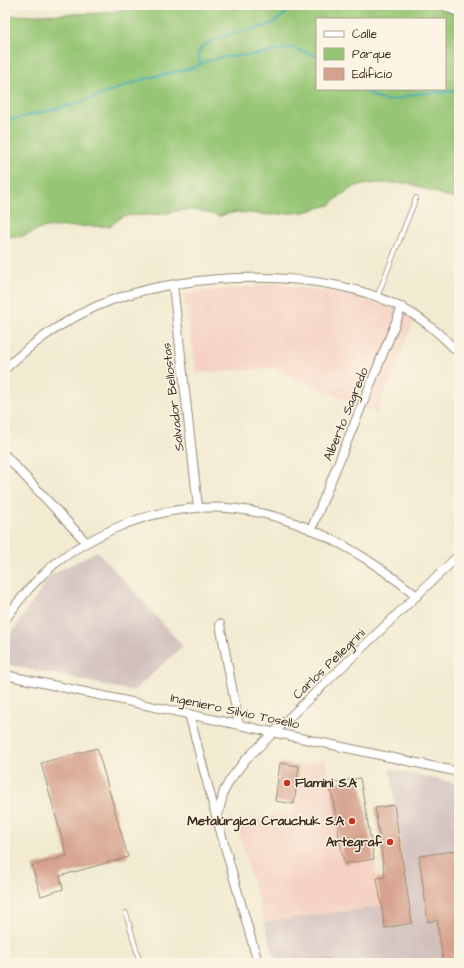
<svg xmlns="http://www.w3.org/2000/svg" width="464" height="968" viewBox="0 0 464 968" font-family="'Architects Daughter',sans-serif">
  <rect width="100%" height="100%" fill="#fcf5e5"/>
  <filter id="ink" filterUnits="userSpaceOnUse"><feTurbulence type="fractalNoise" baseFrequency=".025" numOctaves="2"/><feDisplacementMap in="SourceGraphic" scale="8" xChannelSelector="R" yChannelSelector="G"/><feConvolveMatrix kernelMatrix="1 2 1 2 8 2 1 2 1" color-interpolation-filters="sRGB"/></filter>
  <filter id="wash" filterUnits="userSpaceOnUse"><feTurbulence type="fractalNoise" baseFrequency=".012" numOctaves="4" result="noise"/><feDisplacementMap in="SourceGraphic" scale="16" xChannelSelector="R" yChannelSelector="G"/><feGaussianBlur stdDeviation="0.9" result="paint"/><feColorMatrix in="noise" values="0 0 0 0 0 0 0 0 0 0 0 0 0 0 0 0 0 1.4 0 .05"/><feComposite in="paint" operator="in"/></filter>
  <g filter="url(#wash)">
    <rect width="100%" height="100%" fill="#f2ebd2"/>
    <g fill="#f5d2c3">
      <polygon points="273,284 328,291 360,298 416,316 377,414 274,368 197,373 183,294"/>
      <polygon points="325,759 344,863 374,859 382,906 264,922 236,823 294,813 299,766"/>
    </g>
    <g fill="#d1bfbd">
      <polygon points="97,551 183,646 133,691 5,664 5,643 51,575"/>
      <polygon points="390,769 459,784 459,917 437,921 443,962 459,960 459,963 276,963 264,922 382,906 385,927 412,923"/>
    </g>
    <path fill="#96c675" stroke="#68784a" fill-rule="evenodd" d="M146,5H432L459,15V200L407,183H378L356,186L341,195L330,205L304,212L270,215L236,212L219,216L197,210H179L166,214L123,216L110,226L46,227L20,237L5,236V16L106,13ZM317,19H445V89H317Z"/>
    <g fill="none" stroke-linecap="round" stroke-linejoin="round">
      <g stroke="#3aabb7" stroke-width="2">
        <path d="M200,65L198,54C205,33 253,33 271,24C281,19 287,10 297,5"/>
        <path d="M365,89C386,111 399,95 423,93C436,92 446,94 459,89"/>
        <polyline points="5,121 76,104 144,79 196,67 205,62 223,57 260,54 292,48 317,56"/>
      </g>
    </g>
    <g id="blocks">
      <g fill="#d6a28d">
        <polygon points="97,748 128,857 60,876 63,889 41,896 32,866 67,856 41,763"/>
        <polygon points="280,763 299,766 294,804 275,801"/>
        <polygon points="360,778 374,859 344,864 330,783"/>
        <polygon points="394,805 412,923 385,928 377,878 385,877 375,808"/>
        <polygon points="459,810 459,824 458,824 456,811"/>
        <polygon points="459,850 459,960 443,962 437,920 428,922 419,856"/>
        <polygon points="327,959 333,963 325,963"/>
      </g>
    </g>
  </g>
  <g filter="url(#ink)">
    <use href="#blocks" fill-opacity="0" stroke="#968a78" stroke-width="1"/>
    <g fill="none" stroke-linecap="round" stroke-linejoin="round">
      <defs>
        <g id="service">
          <polyline points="377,297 416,198"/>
          <polyline points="126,913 140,963"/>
        </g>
        <g id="minor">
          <polyline points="173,285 198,507"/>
          <path d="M5,369C35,340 72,315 112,300C191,271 327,267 402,308C424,319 442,336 459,353"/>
          <polyline points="5,455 86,542"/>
          <polyline points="311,530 402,307"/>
          <path d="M5,620C37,573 66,550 118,527C230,480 328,524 417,596"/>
          <polyline points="220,624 239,725"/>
          <polyline points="5,675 459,772"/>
          <polyline points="189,714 216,816"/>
          <polyline points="258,963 217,819 224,791 230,780 246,759 459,555"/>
        </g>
        <polyline id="trunk" points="449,5 459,9"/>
      </defs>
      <use href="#service" stroke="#968a78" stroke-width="5.5"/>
      <use href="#minor" stroke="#968a78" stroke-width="10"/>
      <use href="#trunk" stroke="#968a78" stroke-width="16"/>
      <use href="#service" stroke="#fff" stroke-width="4"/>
      <use href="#minor" stroke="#fff" stroke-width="8"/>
      <use href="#trunk" stroke="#fff" stroke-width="14"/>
    </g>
  </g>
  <g fill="#c8321e" stroke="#fcf5e5" stroke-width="1.5">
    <circle cx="287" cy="783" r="4"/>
    <circle cx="352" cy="821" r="4"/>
    <circle cx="390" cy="842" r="4"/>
  </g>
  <g text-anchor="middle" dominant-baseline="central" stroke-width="3" stroke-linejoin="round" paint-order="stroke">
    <g font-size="13" fill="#3b2a1e" stroke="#fcf5e5">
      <text transform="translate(173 397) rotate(-97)">Salvador Bellostas</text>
      <text transform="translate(346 414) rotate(-68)">Alberto Sagredo</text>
      <text transform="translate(329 664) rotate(-44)">Carlos Pellegrini</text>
      <text transform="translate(235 711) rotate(12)">Ingeniero Silvio Tosello</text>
    </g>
    <g font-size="13" font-weight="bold" fill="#3b2a1e" stroke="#fcf5e5" text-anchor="end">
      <text x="295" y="783" text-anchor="start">Flamini S.A</text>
      <text x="344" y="821">Metalúrgica Crauchuk S.A</text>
      <text x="382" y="842">Artegraf</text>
    </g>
  </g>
  <rect width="464" height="968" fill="none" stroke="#fcf5e5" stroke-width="20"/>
  <rect x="316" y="18" width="130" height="72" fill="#fcf5e5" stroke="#afa495"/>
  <rect x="324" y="31" width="20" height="6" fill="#ffffff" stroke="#afa495"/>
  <text x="352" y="38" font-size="12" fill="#3b2a1e">Calle</text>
  <rect x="324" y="48" width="20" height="12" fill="#96c675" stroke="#afa495"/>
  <text x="352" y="58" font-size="12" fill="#3b2a1e">Parque</text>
  <rect x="324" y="68" width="20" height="12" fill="#d6a28d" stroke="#afa495"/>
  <text x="352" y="78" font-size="12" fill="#3b2a1e">Edificio</text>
</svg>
